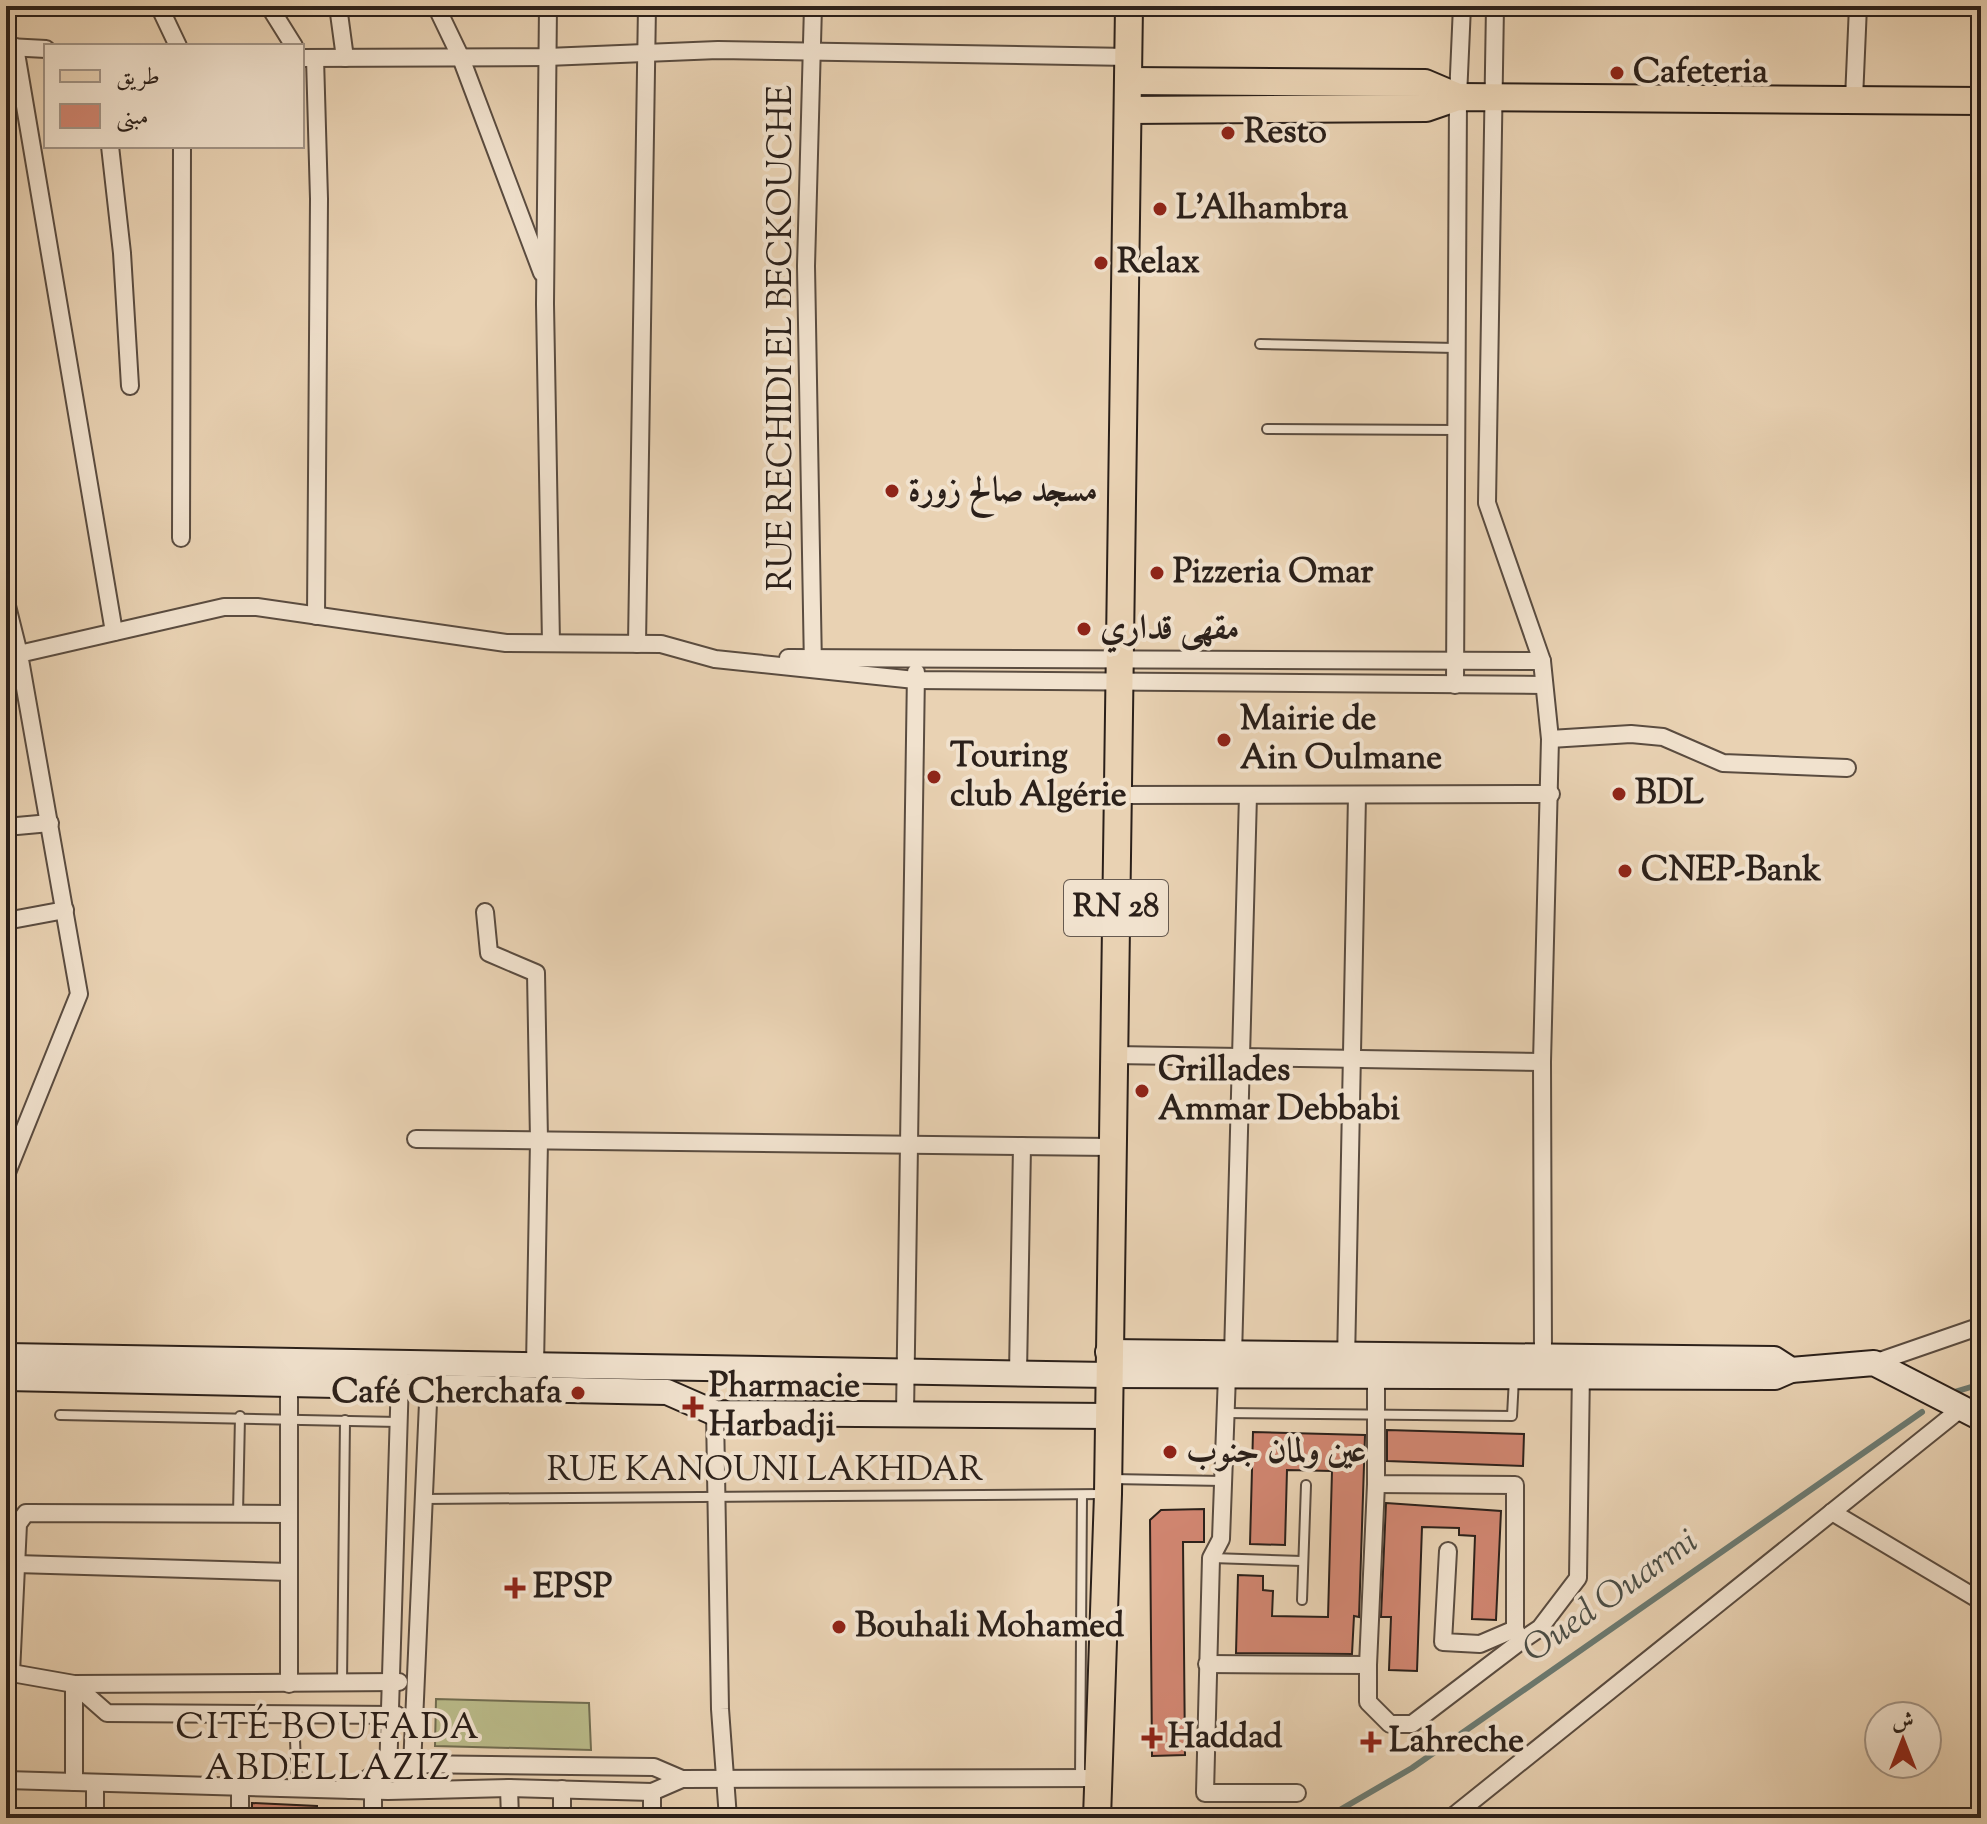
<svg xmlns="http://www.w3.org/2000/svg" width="1987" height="1824" viewBox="0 0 1987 1824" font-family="'Sorts Mill Goudy',Amiri,serif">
  <rect width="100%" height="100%" fill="#e9d2b3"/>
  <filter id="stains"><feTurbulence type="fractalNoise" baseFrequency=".0025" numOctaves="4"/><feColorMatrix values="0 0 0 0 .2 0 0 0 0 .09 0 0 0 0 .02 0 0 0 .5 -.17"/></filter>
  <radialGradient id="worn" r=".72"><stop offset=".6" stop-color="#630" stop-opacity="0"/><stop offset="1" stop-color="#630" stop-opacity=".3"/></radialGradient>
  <polygon fill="#babb8a" stroke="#726e52" stroke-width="2" points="436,1699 589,1703 591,1750 435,1746"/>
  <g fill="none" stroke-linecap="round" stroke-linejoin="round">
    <g stroke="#6c7b72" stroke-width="6">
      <polyline points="1951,1393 1981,1384"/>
      <polyline points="1326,1818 1412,1768 1922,1412"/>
    </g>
  </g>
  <g fill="#d18671" stroke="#2b201a" stroke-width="2">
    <polygon points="1387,1430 1524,1434 1523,1466 1387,1461"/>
    <polygon points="1253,1432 1365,1435 1359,1617 1354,1616 1352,1654 1236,1653 1238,1575 1263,1576 1263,1590 1273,1591 1272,1616 1328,1617 1332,1471 1287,1470 1285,1545 1250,1544"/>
    <polygon points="1386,1503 1501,1511 1496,1620 1472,1619 1475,1536 1459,1535 1459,1528 1422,1527 1417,1671 1389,1670 1391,1617 1381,1617"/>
    <polygon points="1204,1509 1204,1542 1183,1542 1185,1755 1152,1756 1150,1520 1161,1510"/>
    <polygon points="252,1803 317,1806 317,1818 252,1818"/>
  </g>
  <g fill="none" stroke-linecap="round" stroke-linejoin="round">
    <defs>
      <g id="lane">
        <polyline points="1260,344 1456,348"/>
        <polyline points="1267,429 1456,430"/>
        <polyline points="1226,1413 1512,1416 1514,1378"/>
        <polyline points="60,1415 398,1422"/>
        <polyline points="1112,1479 1223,1481"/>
        <polyline points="424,1499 1103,1494"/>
        <polyline points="238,1514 240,1416"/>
        <polyline points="1212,1558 1302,1561"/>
        <polyline points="1302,1600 1306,1485"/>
        <polyline points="342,1682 345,1420"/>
        <polyline points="294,1715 297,1788"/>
        <polyline points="1080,1778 1082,1495"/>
      </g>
      <g id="street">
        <polyline points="159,6 178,46"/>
        <polyline points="269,6 294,46"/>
        <polyline points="338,6 345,58"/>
        <polyline points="436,6 461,58 542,273"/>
        <polyline points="548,6 545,304 551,643"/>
        <polyline points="1495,6 1487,503 1542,661 1550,739 1542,1062 1543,1356"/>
        <polyline points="8,47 46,49"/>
        <polyline points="15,47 114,632"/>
        <polyline points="302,58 547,57 718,50 1129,57"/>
        <polyline points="315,58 319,199 316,616"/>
        <polyline points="1854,99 1858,6"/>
        <polyline points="110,146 122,253 130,386"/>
        <polyline points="181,538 182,146"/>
        <polyline points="6,602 19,654"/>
        <polyline points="637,644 647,6"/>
        <polyline points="788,658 1542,661"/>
        <polyline points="813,668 806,266 813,6"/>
        <polyline points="1455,685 1458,97 1462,6"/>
        <polyline points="1550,739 1631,734 1663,737 1723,763 1847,768"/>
        <polyline points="1118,795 1551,794"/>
        <polyline points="1248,795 1233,1356 1227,1375 1221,1539 1211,1558 1205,1793 1297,1793"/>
        <polyline points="6,827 50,823"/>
        <polyline points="485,912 489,953 536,973 539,1140 535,1366"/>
        <polyline points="6,921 65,910"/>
        <polyline points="1114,1055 1542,1062"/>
        <polyline points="416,1139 1112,1147"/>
        <polyline points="6,1175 79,994 19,654 224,607 257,607 506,643 661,644 715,659 915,680 1544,685"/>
        <polyline points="1346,1362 1357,795"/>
        <polyline points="1874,1363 1981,1326"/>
        <polyline points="1376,1365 1376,1484 1515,1485 1515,1629 1521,1641 1540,1628 1578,1578 1581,1370"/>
        <polyline points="1018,1373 1022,1146"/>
        <polyline points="715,1413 720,1709 728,1818"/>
        <polyline points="905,1414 916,672"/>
        <polyline points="1832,1512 1981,1601"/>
        <polyline points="1448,1551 1443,1642 1480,1644 1515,1629"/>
        <polyline points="16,1564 289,1572"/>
        <polyline points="1207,1664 1368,1665 1376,1484"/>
        <polyline points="1368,1665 1368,1702 1390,1724 1412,1724 1521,1641"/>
        <polyline points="6,1672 74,1684 399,1682"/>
        <polyline points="11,1673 18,1524 26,1513 289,1514"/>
        <polyline points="74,1684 107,1713 397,1715"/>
        <polyline points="74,1684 74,1782"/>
        <polyline points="289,1684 289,1377"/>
        <polyline points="388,1775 400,1378"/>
        <polyline points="6,1780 388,1791 509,1788 652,1792 682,1779"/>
        <polyline points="373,1780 373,1818"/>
        <polyline points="95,1783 95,1818"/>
        <polyline points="509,1788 510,1818"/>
        <polyline points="562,1789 562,1818"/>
        <polyline points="350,1790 387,1766 410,1764 654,1767 682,1779 1097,1778"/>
        <polyline points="411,1790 429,1380"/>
        <polyline points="240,1818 240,1788"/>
        <polyline points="652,1818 652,1792"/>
        <polyline points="1451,1818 1963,1407"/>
      </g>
      <g id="secondary">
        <polyline points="1108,1352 1774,1359 1791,1370 1874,1363 1981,1418"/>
        <polyline points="6,1356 1108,1375 1775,1377 1791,1370"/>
        <polyline points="6,1378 667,1392 715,1413 1108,1416"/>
      </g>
      <g id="primary">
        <polyline points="1128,81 1425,83 1458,97"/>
        <polyline points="1128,110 1426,108 1458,97 1981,101"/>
        <polyline points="1097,1818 1108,1494 1129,6"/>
      </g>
    </defs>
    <use href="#lane" stroke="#5a4c40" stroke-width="12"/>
    <use href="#street" stroke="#5a4c40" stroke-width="20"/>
    <use href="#secondary" stroke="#2b201a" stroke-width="28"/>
    <use href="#primary" stroke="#2b201a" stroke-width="30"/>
    <use href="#lane" stroke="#f1e2ce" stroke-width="8"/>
    <use href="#street" stroke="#f1e2ce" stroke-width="16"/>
    <use href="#secondary" stroke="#f1e2ce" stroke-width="24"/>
    <use href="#primary" stroke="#e9d2b3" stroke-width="26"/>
  </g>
  <g fill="#8f2418" stroke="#f1e2ce" stroke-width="3">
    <circle cx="1617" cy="73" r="8"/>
    <circle cx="1228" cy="133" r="8"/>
    <circle cx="1160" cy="209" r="8"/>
    <circle cx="1101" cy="263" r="8"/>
    <circle cx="892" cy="491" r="8"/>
    <circle cx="1157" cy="573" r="8"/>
    <circle cx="1084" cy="629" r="8"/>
    <circle cx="1224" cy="740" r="8"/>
    <circle cx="934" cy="777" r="8"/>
    <circle cx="1619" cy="794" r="8"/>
    <circle cx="1625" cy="871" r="8"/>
    <circle cx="1142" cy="1091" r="8"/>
    <circle cx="578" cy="1393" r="8"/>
    <path d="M689 1395h8v8h8v8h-8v8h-8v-8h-8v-8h8z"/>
    <circle cx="1170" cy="1452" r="8"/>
    <path d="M511 1576h8v8h8v8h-8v8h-8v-8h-8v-8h8z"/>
    <circle cx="839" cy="1627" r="8"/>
    <path d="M1148 1726h8v8h8v8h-8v8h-8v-8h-8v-8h8z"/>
    <path d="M1367 1730h8v8h8v8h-8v8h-8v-8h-8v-8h8z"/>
  </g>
  <g text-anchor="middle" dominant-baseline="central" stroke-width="8" stroke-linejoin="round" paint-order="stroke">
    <rect fill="#f1e2ce" stroke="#665a50" stroke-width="2" x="1064" y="880" width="104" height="56" rx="6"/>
    <g font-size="32" font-weight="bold" fill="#2b201a">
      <text x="1116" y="908">RN 28</text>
    </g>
    <g font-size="34" font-weight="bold" fill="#2b201a" stroke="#f1e2ce" text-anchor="start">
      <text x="1633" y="73">Cafeteria</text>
      <text x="1244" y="133">Resto</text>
      <text x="1176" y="209">L'Alhambra</text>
      <text x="1117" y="263">Relax</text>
      <text x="908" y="491">مسجد صالح زورة</text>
      <text x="1173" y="573">Pizzeria Omar</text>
      <text x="1100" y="629">مقهى قداري</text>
      <text x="1240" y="720">Mairie de<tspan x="1240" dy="39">Ain Oulmane</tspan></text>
      <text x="950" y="757">Touring<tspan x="950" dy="39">club Algérie</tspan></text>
      <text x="1635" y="794">BDL</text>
      <text x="1641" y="871">CNEP-Bank</text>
      <text x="1158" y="1071">Grillades<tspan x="1158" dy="39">Ammar Debbabi</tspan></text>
      <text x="709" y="1387">Pharmacie<tspan x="709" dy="39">Harbadji</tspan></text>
      <text x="562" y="1393" text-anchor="end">Café Cherchafa</text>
      <text x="1186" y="1452">عين ولمان جنوب</text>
      <text x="533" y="1588">EPSP</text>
      <text x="855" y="1627">Bouhali Mohamed</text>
      <text x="1168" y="1738">Haddad</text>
      <text x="1389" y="1742">Lahreche</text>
    </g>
    <g font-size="34" fill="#2b201a" stroke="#f1e2ce">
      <text transform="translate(782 338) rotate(-90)">RUE RECHIDI EL BECKOUCHE</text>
      <text x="765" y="1471">RUE KANOUNI LAKHDAR</text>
    </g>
    <g font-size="36" font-style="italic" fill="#4b4e46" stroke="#f1e2ce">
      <text transform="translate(1611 1597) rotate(-35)">Oued Ouarmi</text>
    </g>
    <g font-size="36" letter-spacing="2" fill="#2b201a" stroke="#f1e2ce">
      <text x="328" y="1729">CITÉ BOUFADA<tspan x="328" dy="41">ABDELLAZIZ</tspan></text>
    </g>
  </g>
  <rect width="1987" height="1824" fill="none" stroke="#e9d2b3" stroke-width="32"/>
  <rect x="8" y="8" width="1971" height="1808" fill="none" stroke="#2b201a" stroke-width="4"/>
  <rect x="16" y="16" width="1955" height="1792" fill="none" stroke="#2b201a" stroke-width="2"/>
  <rect x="44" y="44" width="260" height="104" fill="#f1e2ce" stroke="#a29486" stroke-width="2"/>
  <rect x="60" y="70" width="40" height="12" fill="#e9d2b3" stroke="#a29486" stroke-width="2"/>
  <text x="116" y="84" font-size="24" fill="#2b201a">طريق</text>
  <rect x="60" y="104" width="40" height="24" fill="#d18671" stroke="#a29486" stroke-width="2"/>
  <text x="116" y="124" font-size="24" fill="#2b201a">مبنى</text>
  <g transform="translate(1903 1740)"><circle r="38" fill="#f1e2ce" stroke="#a29486" stroke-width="2"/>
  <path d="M0-6L14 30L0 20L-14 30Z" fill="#8f2418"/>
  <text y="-12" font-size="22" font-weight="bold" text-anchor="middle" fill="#2b201a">ش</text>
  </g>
  <rect width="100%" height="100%" filter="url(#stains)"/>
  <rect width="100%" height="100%" fill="url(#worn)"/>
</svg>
